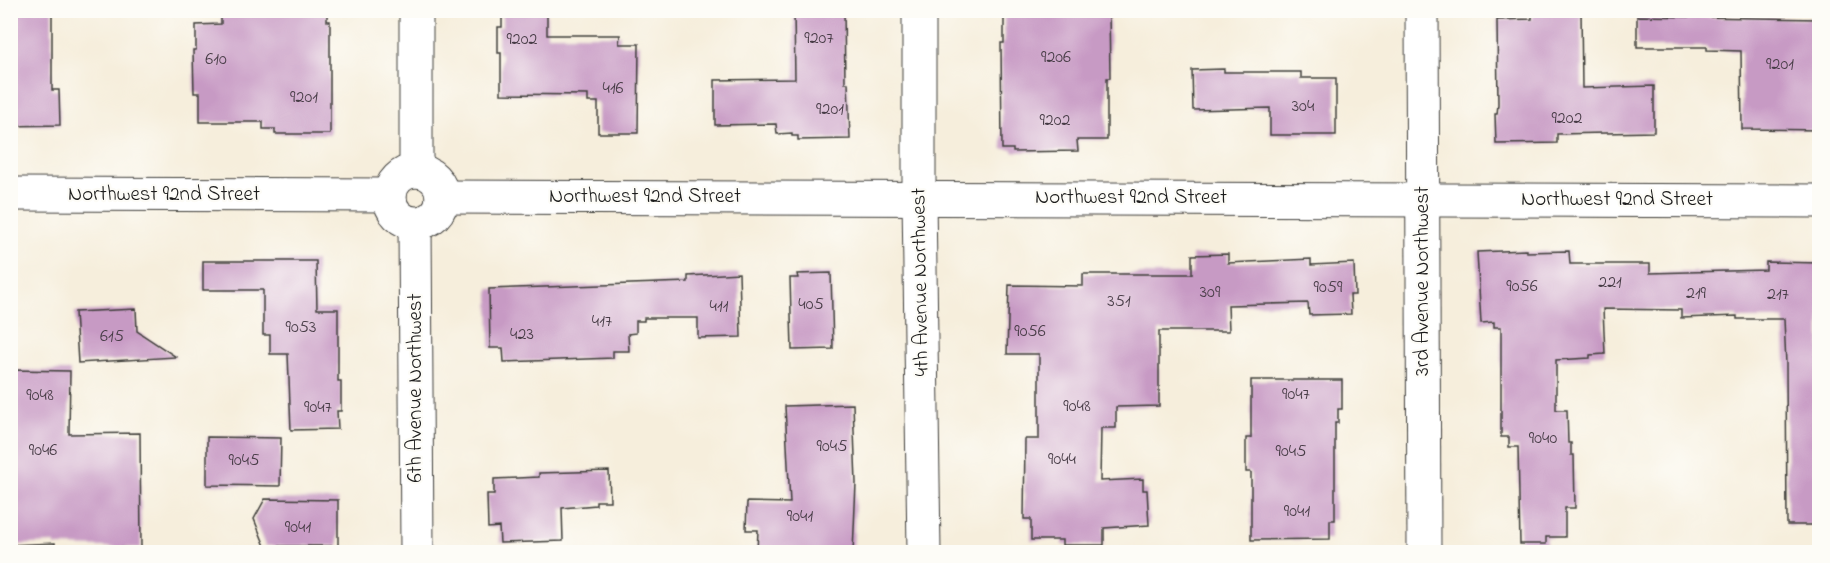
<svg xmlns="http://www.w3.org/2000/svg" width="1830" height="563" viewBox="0 0 1830 563" font-family="'Indie Flower',sans-serif">
  <rect width="100%" height="100%" fill="#fdfcf7"/>
  <filter id="ink" filterUnits="userSpaceOnUse"><feTurbulence type="fractalNoise" baseFrequency=".0167" numOctaves="2"/><feDisplacementMap in="SourceGraphic" scale="12" xChannelSelector="R" yChannelSelector="G"/><feConvolveMatrix kernelMatrix="1 2 1 2 8 2 1 2 1" color-interpolation-filters="sRGB"/></filter>
  <filter id="wash" filterUnits="userSpaceOnUse"><feTurbulence type="fractalNoise" baseFrequency=".008" numOctaves="4" result="noise"/><feDisplacementMap in="SourceGraphic" scale="24" xChannelSelector="R" yChannelSelector="G"/><feGaussianBlur stdDeviation="1.35" result="paint"/><feColorMatrix in="noise" values="0 0 0 0 0 0 0 0 0 0 0 0 0 0 0 0 0 1.4 0 .05"/><feComposite in="paint" operator="in"/></filter>
  <g filter="url(#wash)">
    <rect width="100%" height="100%" fill="#f6eedc"/>
    <g id="blocks">
      <g fill="#c79ac4">
        <polygon points="10,10 52,10 52,90 59,90 60,125 10,126"/>
        <polygon points="259,10 327,10 327,21 330,21 330,134 275,134 275,129 263,129 263,122 200,122 200,93 194,93 193,50 196,50 196,25 221,24 221,12"/>
        <polygon points="502,10 547,10 547,35 620,35 619,44 639,44 638,133 598,133 598,102 588,102 588,95 501,94 501,53 498,53 498,27 502,27"/>
        <polygon points="794,10 844,10 845,83 848,83 850,139 798,140 798,136 792,136 792,133 777,134 776,124 715,125 715,80 795,79"/>
        <polygon points="1004,10 1109,10 1110,78 1107,78 1107,140 1077,140 1078,151 1013,152 1013,149 1002,149 1001,43 1004,43"/>
        <polygon points="1532,11 1581,11 1582,88 1654,86 1654,132 1557,134 1557,143 1496,144 1495,114 1497,114 1498,104 1497,20 1532,19"/>
        <polygon points="1637,16 1820,19 1820,130 1742,129 1741,51 1707,50 1707,47 1637,47"/>
        <polygon points="1224,69 1224,72 1301,72 1301,78 1336,78 1336,135 1270,135 1270,108 1193,110 1192,70"/>
        <polygon points="1526,250 1526,252 1569,251 1570,264 1650,264 1650,273 1766,270 1766,262 1820,263 1820,525 1787,525 1786,364 1784,319 1737,319 1737,316 1681,318 1681,310 1603,309 1605,354 1590,355 1590,358 1556,360 1556,410 1567,410 1568,443 1571,443 1571,455 1574,455 1575,508 1565,508 1565,537 1546,537 1546,544 1520,544 1518,447 1509,447 1509,437 1501,437 1501,327 1494,327 1494,322 1481,323 1477,252"/>
        <polygon points="1228,254 1228,263 1311,259 1311,265 1354,263 1355,295 1350,295 1351,314 1309,315 1308,303 1228,305 1229,331 1159,331 1159,406 1116,407 1116,428 1101,428 1100,481 1143,479 1143,490 1147,490 1149,525 1104,528 1104,545 1062,545 1062,540 1031,540 1031,519 1024,519 1025,439 1039,439 1039,354 1007,354 1009,285 1083,286 1083,274 1192,274 1192,255"/>
        <polygon points="203,261 316,261 317,309 338,309 338,381 341,381 341,411 337,411 338,429 291,430 288,354 270,354 270,335 263,335 263,290 203,290"/>
        <polygon points="739,273 741,337 698,338 698,318 644,318 644,321 636,321 636,333 628,334 629,351 613,351 613,358 504,362 503,348 490,348 489,289 688,282 688,276"/>
        <polygon points="831,273 833,349 792,350 790,278 798,278 797,274"/>
        <polygon points="136,309 137,331 176,357 78,363 75,312"/>
        <polygon points="10,370 70,371 69,434 140,433 141,548 55,546 55,543 10,545"/>
        <polygon points="1251,380 1342,380 1342,409 1338,409 1338,423 1335,423 1335,520 1330,520 1330,539 1251,540 1251,472 1246,472 1246,438 1251,438"/>
        <polygon points="853,404 856,483 853,552 757,552 758,530 746,530 747,502 790,503 785,406"/>
        <polygon points="207,437 281,438 280,486 207,485"/>
        <polygon points="609,471 610,501 596,501 596,505 562,508 563,541 500,543 499,527 488,528 487,494 494,494 494,479 539,477 539,473"/>
        <polygon points="265,499 338,500 338,546 265,546 254,519"/>
      </g>
    </g>
  </g>
  <g filter="url(#ink)">
    <use href="#blocks" fill-opacity="0" stroke="#3d3c39" stroke-width="1.5"/>
    <g fill="none" stroke-linecap="round" stroke-linejoin="round">
      <defs>
        <g id="minor">
          <polyline points="416,10 416,171"/>
          <polyline points="919,10 919,198 924,552"/>
          <circle cx="416" cy="197" r="26"/>
          <polyline points="10,194 390,195"/>
          <polyline points="442,197 1820,201"/>
          <polyline points="415,224 417,552"/>
        </g>
        <polyline id="tertiary" points="1422,10 1424,552"/>
      </defs>
      <use href="#minor" stroke="#3d3c39" stroke-width="35"/>
      <use href="#tertiary" stroke="#3d3c39" stroke-width="35"/>
      <use href="#minor" stroke="#fff" stroke-width="33"/>
      <use href="#tertiary" stroke="#fff" stroke-width="33"/>
    </g>
  </g>
  <g text-anchor="middle" dominant-baseline="central" stroke-width="4.5" stroke-linejoin="round" paint-order="stroke">
    <g font-size="18" fill="#473c46">
      <text x="819" y="39">9207</text>
      <text x="522" y="40">9202</text>
      <text x="1056" y="58">9206</text>
      <text x="216" y="60">610</text>
      <text x="1780" y="65">9201</text>
      <text x="613" y="89">416</text>
      <text x="304" y="98">9201</text>
      <text x="1303" y="107">304</text>
      <text x="830" y="110">9201</text>
      <text x="1567" y="119">9202</text>
      <text x="1055" y="121">9202</text>
      <text x="1610" y="283">221</text>
      <text x="1522" y="287">9056</text>
      <text x="1328" y="288">9059</text>
      <text x="1210" y="293">309</text>
      <text x="1696" y="294">219</text>
      <text x="1778" y="295">217</text>
      <text x="1119" y="302">351</text>
      <text x="811" y="305">405</text>
      <text x="719" y="307">411</text>
      <text x="602" y="322">417</text>
      <text x="301" y="328">9053</text>
      <text x="1030" y="332">9056</text>
      <text x="522" y="335">423</text>
      <text x="112" y="337">615</text>
      <text x="1296" y="395">9047</text>
      <text x="40" y="396">9048</text>
      <text x="1077" y="407">9048</text>
      <text x="318" y="408">9047</text>
      <text x="1543" y="439">9040</text>
      <text x="832" y="447">9045</text>
      <text x="43" y="451">9046</text>
      <text x="1291" y="452">9045</text>
      <text x="1062" y="460">9044</text>
      <text x="244" y="461">9045</text>
      <text x="1297" y="512">9041</text>
      <text x="800" y="517">9041</text>
      <text x="298" y="528">9041</text>
    </g>
    <g font-size="21" fill="#1c1c1c" stroke="#fdfcf7">
      <text x="164" y="195">Northwest 92nd Street</text>
      <text x="645" y="197">Northwest 92nd Street</text>
      <text x="1131" y="198">Northwest 92nd Street</text>
      <text x="1617" y="200">Northwest 92nd Street</text>
      <text transform="translate(1423 281) rotate(-90)">3rd Avenue Northwest</text>
      <text transform="translate(921 282) rotate(-91)">4th Avenue Northwest</text>
      <text transform="translate(416 388) rotate(-90)">6th Avenue Northwest</text>
    </g>
  </g>
  <rect width="1830" height="563" fill="none" stroke="#fdfcf7" stroke-width="36"/>
</svg>
